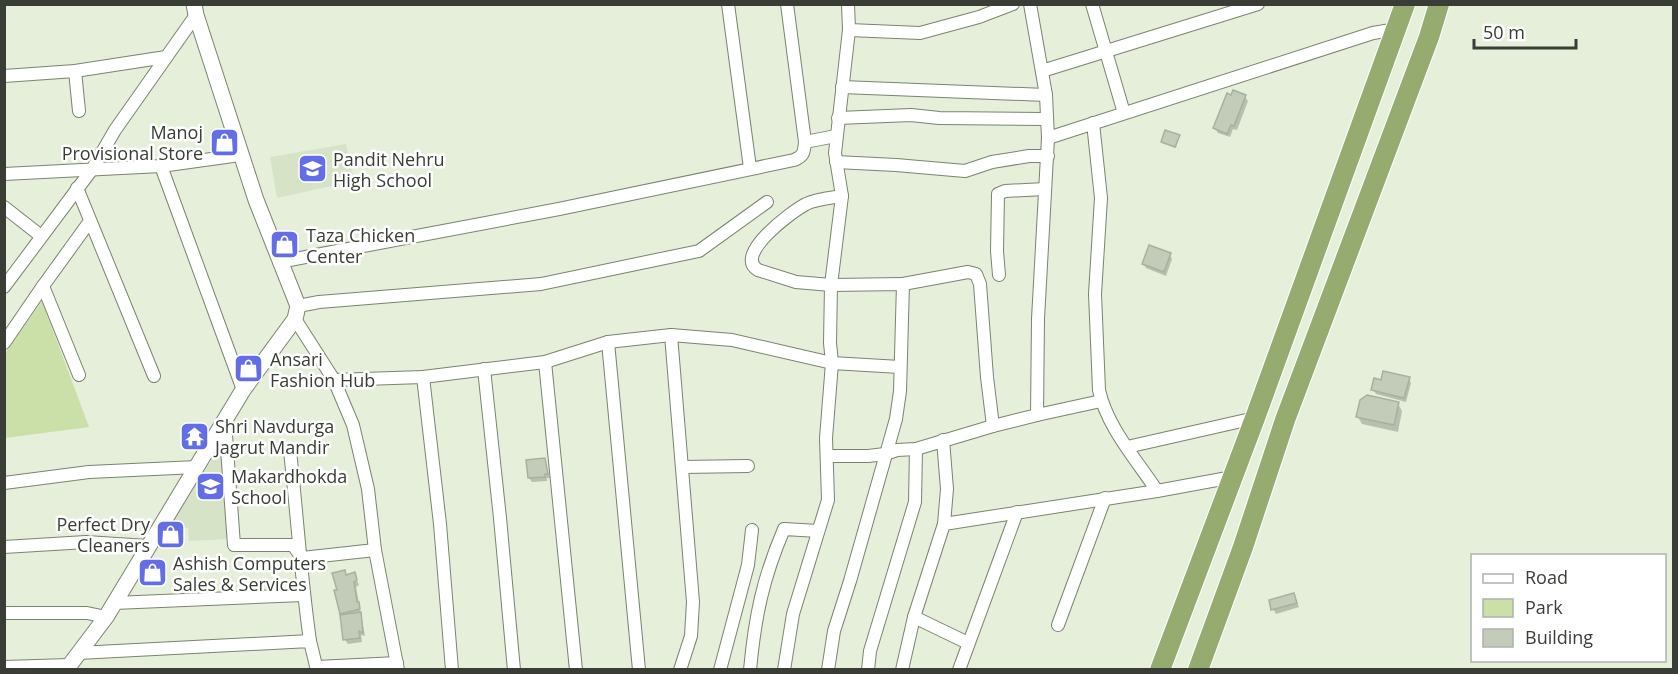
<svg xmlns="http://www.w3.org/2000/svg" width="1678" height="674" viewBox="0 0 1678 674" font-family="'Open Sans',sans-serif">
  <rect width="100%" height="100%" fill="#e6efda"/>
  <g fill="#d7e3c7">
    <polygon points="346,144 354,181 277,198 270,157"/>
    <polygon points="222,445 228,539 189,541 188,528 167,527"/>
  </g>
  <polygon fill="#cae0a8" points="42,301 89,427 5,438 5,354"/>
  <g fill="#0003">
    <polygon points="1245,97 1248,101 1237,130 1233,129 1230,137 1218,133 1215,128"/>
    <polygon points="1179,137 1176,148 1162,142"/>
    <polygon points="1170,255 1172,259 1166,276 1146,268 1144,264"/>
    <polygon points="1409,379 1411,383 1406,402 1376,394 1373,389 1382,382"/>
    <polygon points="1398,404 1402,411 1398,432 1362,424 1358,417"/>
    <polygon points="544,460 550,478 547,478 547,481 532,482 529,478"/>
    <polygon points="354,574 359,585 356,587 365,636 361,635 362,642 348,644 345,640 338,591 347,576"/>
    <polygon points="1294,595 1299,607 1276,614 1273,609"/>
  </g>
  <g fill="#c3ccb8" stroke="#a8b19d" stroke-width="1.5">
    <polygon points="1233,90 1246,95 1234,126 1231,125 1227,134 1213,128 1227,93 1231,95"/>
    <polygon points="1165,130 1180,135 1175,147 1161,142"/>
    <polygon points="1149,245 1171,253 1164,272 1142,264"/>
    <polygon points="1383,371 1410,377 1404,398 1371,390 1374,378 1381,380"/>
    <polygon points="1367,395 1399,402 1394,425 1356,417 1360,400"/>
    <polygon points="545,458 548,474 545,474 545,477 528,478 526,460"/>
    <polygon points="345,570 346,575 355,572 357,580 354,582 357,602 359,602 360,609 340,614 334,590 337,590 332,573"/>
    <polygon points="1294,593 1297,603 1271,610 1269,600"/>
    <polygon points="361,612 363,633 359,631 360,638 343,640 340,615"/>
  </g>
  <g fill="none" stroke-linecap="round" stroke-linejoin="round">
    <defs>
      <g id="minor">
        <polyline points="728,4 750,168"/>
        <polyline points="787,4 805,142"/>
        <polyline points="1092,4 1124,113"/>
        <polyline points="849,30 920,33 979,17 1013,4"/>
        <polyline points="75,71 79,111"/>
        <polyline points="1042,71 1258,4"/>
        <polyline points="4,76 75,71 166,57"/>
        <polyline points="842,87 1046,95"/>
        <polyline points="838,118 911,115 939,118 1046,119"/>
        <path d="M1093,123L1101,198L1095,294L1099,390C1107,427 1136,459 1157,491"/>
        <polyline points="1048,138 1373,33 1397,29"/>
        <polyline points="836,162 896,165 965,171 992,162 1029,156 1048,156"/>
        <polyline points="161,166 243,390"/>
        <polyline points="4,174 161,166 240,155"/>
        <polyline points="77,188 154,376"/>
        <polyline points="4,207 41,236"/>
        <path d="M279,262L559,209L794,160C804,156 804,152 805,142L836,136"/>
        <polyline points="999,275 997,251 998,194 1005,191 1045,189"/>
        <polyline points="903,284 968,272 976,274 980,284 987,377 993,426"/>
        <polyline points="4,287 93,168 115,130 196,15"/>
        <polyline points="298,306 319,302 541,284 699,251 767,202"/>
        <polyline points="295,319 334,380 353,425 368,489 375,550 398,670"/>
        <polyline points="671,335 693,602 691,636 680,670"/>
        <polyline points="608,342 639,670"/>
        <polyline points="4,343 43,286"/>
        <polyline points="545,362 576,670"/>
        <polyline points="484,369 500,518 514,670"/>
        <polyline points="79,375 43,286 90,221"/>
        <polyline points="423,377 440,524 452,670"/>
        <polyline points="334,380 423,377 545,362 608,342 671,335 732,340 832,363 900,367"/>
        <polyline points="1037,415 1101,401"/>
        <polyline points="225,421 234,545 293,545 302,558 375,550"/>
        <polyline points="943,440 947,489 944,524"/>
        <polyline points="1127,447 1255,418"/>
        <path d="M290,451C297,514 301,578 310,641"/>
        <polyline points="827,456 868,456 885,454 897,450 916,449 993,426 1037,415 1038,319 1048,138 1046,95 1030,4"/>
        <polyline points="682,467 748,466"/>
        <polyline points="4,483 89,472 197,467"/>
        <polyline points="4,547 86,542 148,546"/>
        <polyline points="114,603 303,595"/>
        <polyline points="4,613 87,613 106,617"/>
        <polyline points="914,617 968,643"/>
        <polyline points="1058,625 1105,498"/>
        <polyline points="78,653 310,641 317,670"/>
        <polyline points="4,667 69,665"/>
        <polyline points="317,667 397,663"/>
        <polyline points="720,670 748,565 752,530"/>
        <path d="M750,670C755,616 763,578 784,529L818,531"/>
        <polyline points="784,670 793,614 828,500 826,438 832,363 830,343 831,285 842,196 835,153 849,30 848,4"/>
        <path d="M828,670L834,631L850,581L896,419L900,391L903,284L831,285L796,282L758,270C733,255 791,212 806,204C817,199 830,198 842,196"/>
        <polyline points="868,670 870,651 915,502 916,449"/>
        <polyline points="902,670 914,617 944,524 1157,491 1233,477"/>
        <polyline points="959,670 1017,512"/>
      </g>
      <polyline id="tertiary" points="66,670 106,617 243,390 295,319 298,306 256,200 196,15 194,4"/>
      <g id="trunk">
        <polyline points="1160,670 1255,418 1405,4"/>
        <polyline points="1198,670 1243,547 1285,420 1429,37 1439,4"/>
      </g>
    </defs>
    <use href="#minor" stroke="#7b8370" stroke-width="14"/>
    <use href="#tertiary" stroke="#7b8370" stroke-width="17"/>
    <use href="#trunk" stroke="#fff" stroke-width="22"/>
    <use href="#minor" stroke="#fff" stroke-width="12"/>
    <use href="#tertiary" stroke="#fff" stroke-width="15"/>
    <use href="#trunk" stroke="#96ab70" stroke-width="20"/>
  </g>
  <defs>
    <symbol id="shop-square" viewBox="-11 -11 22 22"><rect x="-9" y="-9" width="18" height="18" rx="4" fill="#636de5" stroke="#fff"/><path d="M-5-2.5h2.3a2.7 3.5 0 0 1 5.4 0H5L5.5 6h-11ZM-1.5-2.5h3a1.5 2.3 0 0 0-3 0Z" fill="#fff"/></symbol>
    <symbol id="school-square" viewBox="-11 -11 22 22"><rect x="-9" y="-9" width="18" height="18" rx="4" fill="#636de5" stroke="#fff"/><path d="M0-5L7-2L0 1L-7-2ZM-4 1L0 2.5L4 1V4Q0 6-4 4Z" fill="#fff"/></symbol>
    <symbol id="temple-square" viewBox="-11 -11 22 22"><rect x="-9" y="-9" width="18" height="18" rx="4" fill="#636de5" stroke="#fff"/><path d="M0-6L5-2H3V0L6.5 2.5H4V6H1.5V3h-3V6H-4V2.5H-6.5L-3 0V-2H-5Z" fill="#fff"/></symbol>
  </defs>
  <g fill-rule="evenodd">
    <use href="#shop-square" x="208" y="126" width="33" height="33"/>
    <use href="#school-square" x="296" y="152" width="33" height="33"/>
    <use href="#shop-square" x="268" y="228" width="33" height="33"/>
    <use href="#shop-square" x="232" y="352" width="33" height="33"/>
    <use href="#temple-square" x="178" y="420" width="33" height="33"/>
    <use href="#school-square" x="194" y="470" width="33" height="33"/>
    <use href="#shop-square" x="154" y="518" width="33" height="33"/>
    <use href="#shop-square" x="136" y="556" width="33" height="33"/>
  </g>
  <g text-anchor="middle" dominant-baseline="central" stroke-width="5" stroke-linejoin="round" paint-order="stroke">
    <g font-size="18" fill="#393d35" stroke="#fff" text-anchor="start">
      <text x="203" y="132" text-anchor="end">Manoj<tspan x="203" dy="21">Provisional Store</tspan></text>
      <text x="333" y="159">Pandit Nehru<tspan x="333" dy="21">High School</tspan></text>
      <text x="306" y="235">Taza Chicken<tspan x="306" dy="21">Center</tspan></text>
      <text x="270" y="359">Ansari<tspan x="270" dy="21">Fashion Hub</tspan></text>
      <text x="215" y="426">Shri Navdurga<tspan x="215" dy="21">Jagrut Mandir</tspan></text>
      <text x="231" y="476">Makardhokda<tspan x="231" dy="21">School</tspan></text>
      <text x="150" y="524" text-anchor="end">Perfect Dry<tspan x="150" dy="21">Cleaners</tspan></text>
      <text x="173" y="563">Ashish Computers<tspan x="173" dy="21">Sales &amp; Services</tspan></text>
    </g>
  </g>
  <rect width="1678" height="674" fill="none" stroke="#393d35" stroke-width="12"/>
  <rect x="1471" y="554" width="195" height="108" fill="#ffffff" stroke="#b0b1ae" stroke-width="1.5"/>
  <rect x="1483" y="574" width="30" height="9" fill="#ffffff" stroke="#b0b1ae" stroke-width="1.5"/>
  <text x="1525" y="584" font-size="18" fill="#393d35">Road</text>
  <rect x="1483" y="599" width="30" height="18" fill="#cae0a8" stroke="#b0b1ae" stroke-width="1.5"/>
  <text x="1525" y="614" font-size="18" fill="#393d35">Park</text>
  <rect x="1483" y="629" width="30" height="18" fill="#c3ccb8" stroke="#b0b1ae" stroke-width="1.5"/>
  <text x="1525" y="644" font-size="18" fill="#393d35">Building</text>
  <path d="M1474 39v9h102v-9" fill="none" stroke="#393d35" stroke-width="3"/>
  <text x="1483" y="39" font-size="18" fill="#393d35" stroke="#ffffff" stroke-width="4.5" paint-order="stroke">50 m</text>
</svg>
